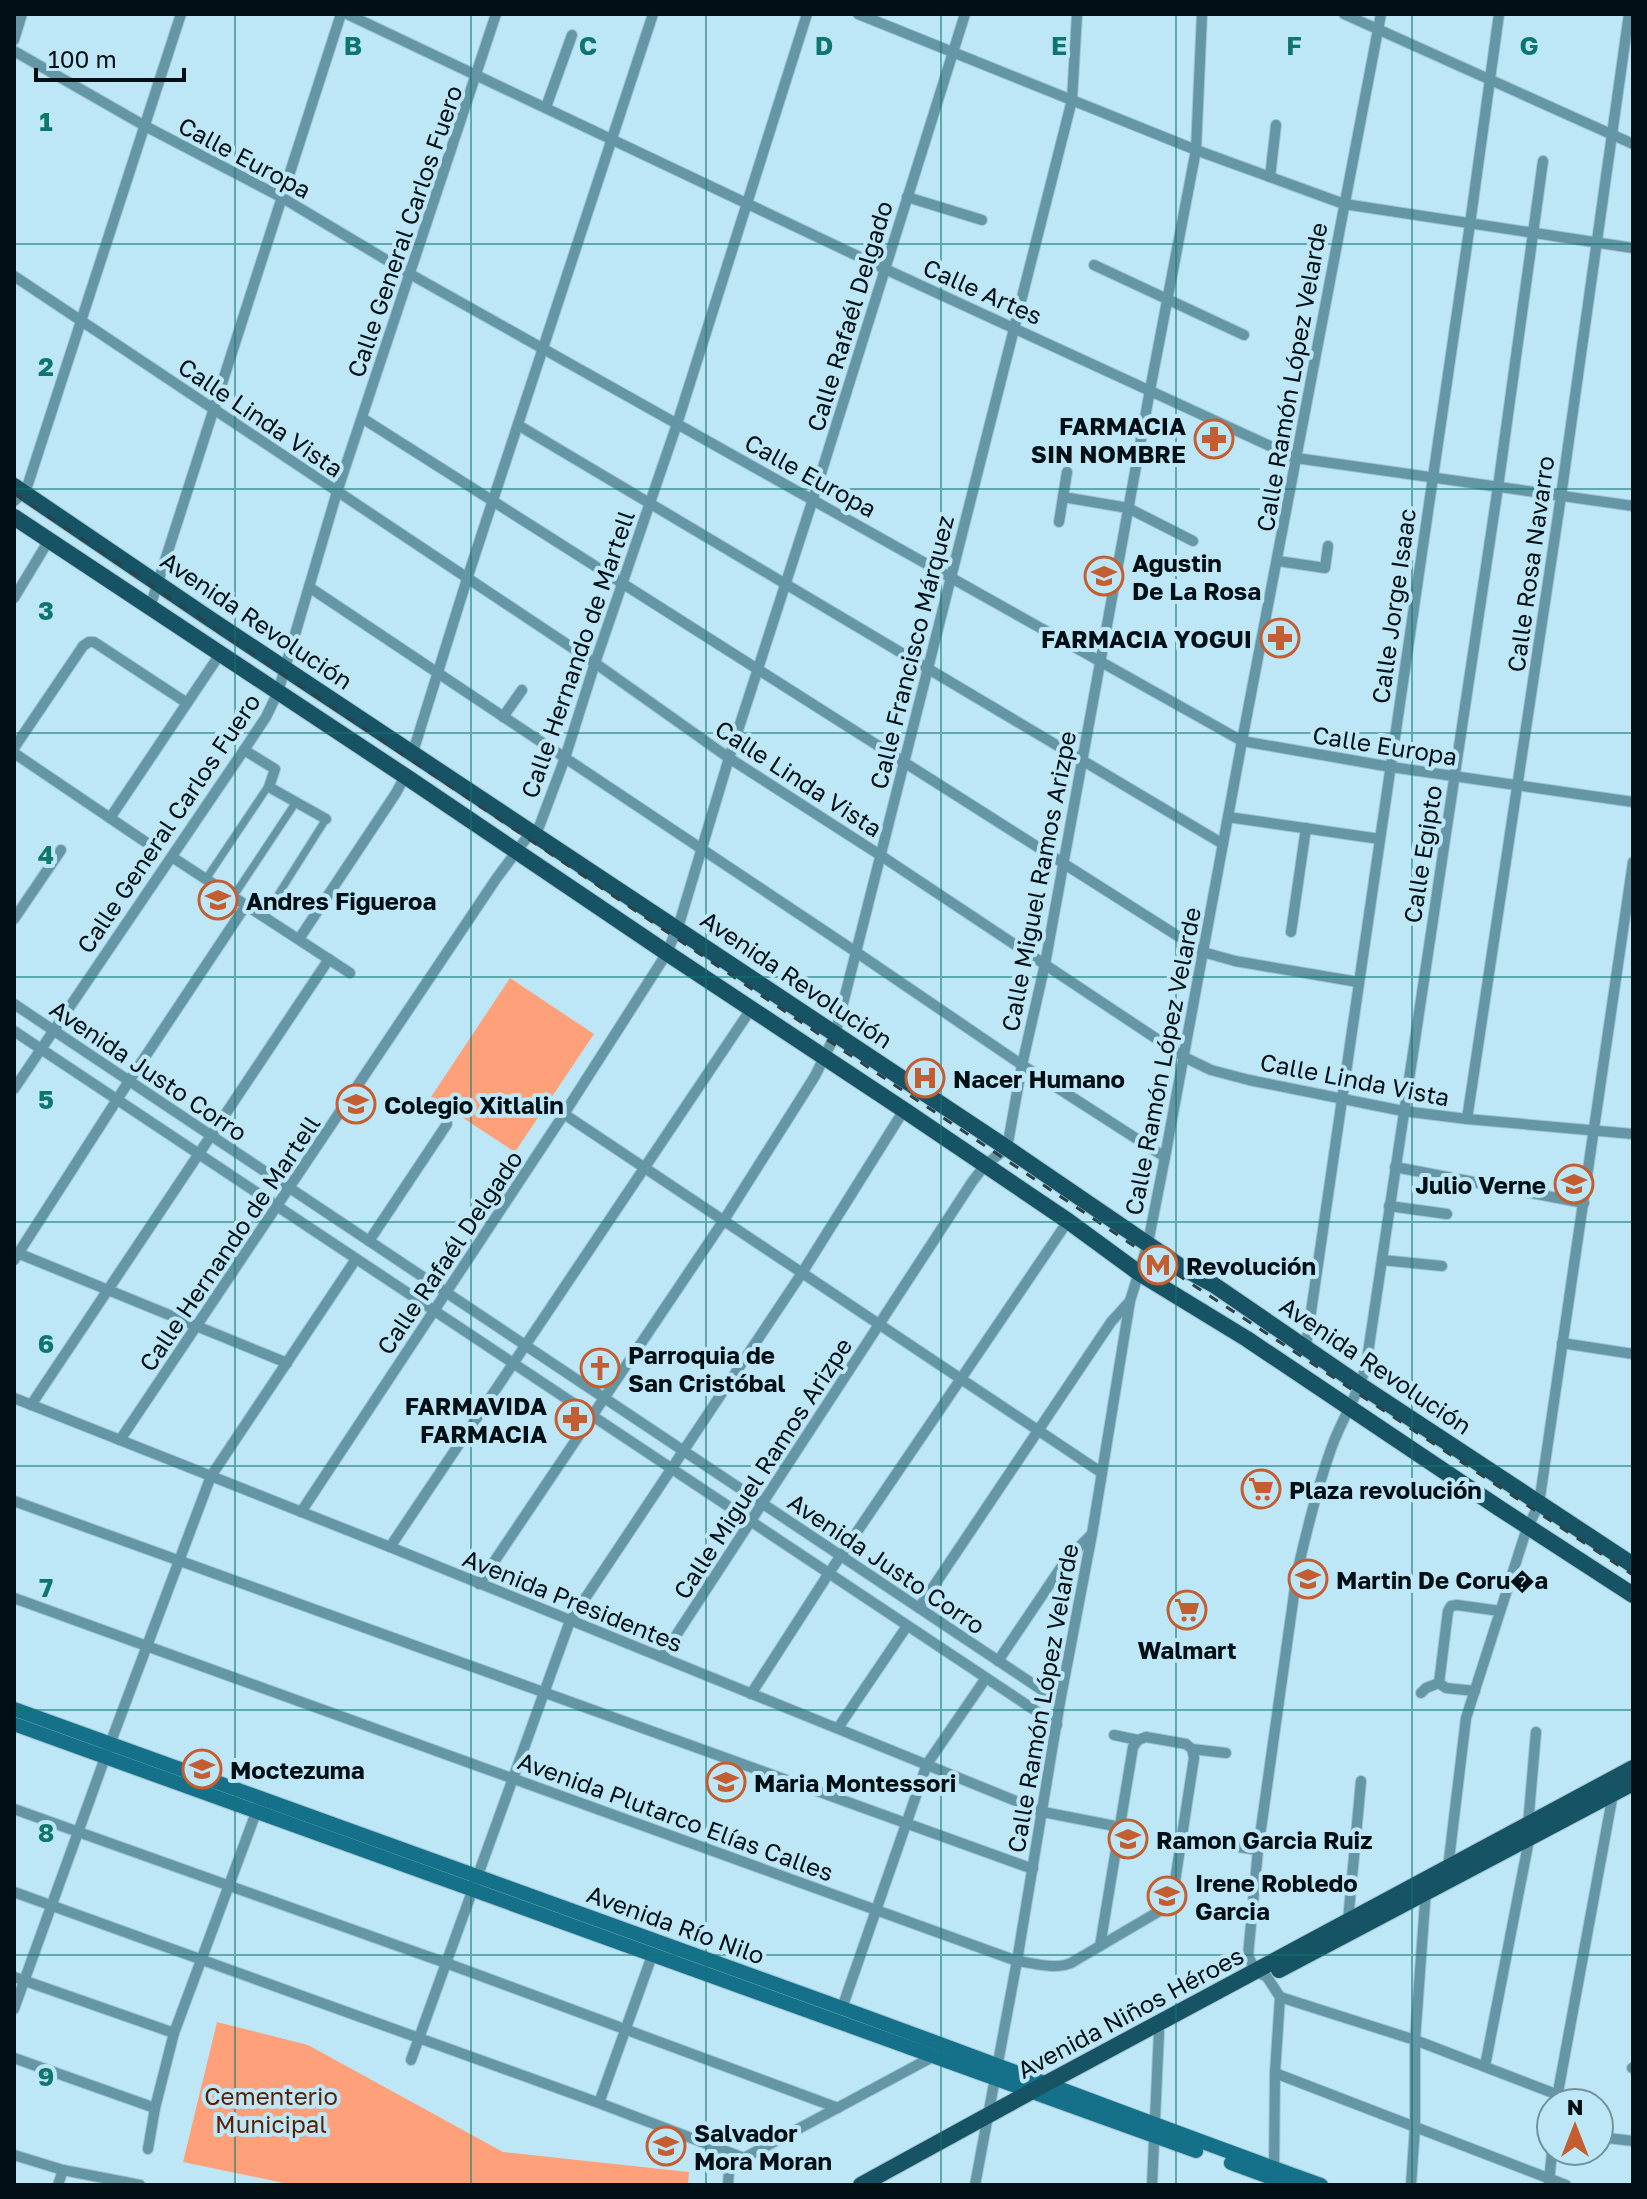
<svg xmlns="http://www.w3.org/2000/svg" width="1647" height="2199" viewBox="0 0 1647 2199" font-family="'Golos Text',sans-serif">
  <rect width="100%" height="100%" fill="#bde7f6"/>
  <g fill="#fea17b">
    <polygon points="510,978 594,1034 515,1152 431,1097"/>
    <polygon points="217,2022 308,2045 503,2152 689,2172 688,2185 293,2185 183,2162"/>
  </g>
  <g fill="none" stroke-linecap="round" stroke-linejoin="round">
    <defs>
      <g id="pedestrian">
        <polyline points="206,879 269,785"/>
        <polyline points="233,897 296,802"/>
        <polyline points="264,917 326,819"/>
      </g>
      <g id="minor">
        <polyline points="347,14 885,269 1296,458 1633,506"/>
        <polyline points="858,14 1196,150 1344,204 1633,248"/>
        <polyline points="1344,14 1633,144"/>
        <polyline points="14,40 22,14"/>
        <polyline points="14,51 145,126 281,197 410,274 1242,741 1391,767 1633,802"/>
        <polyline points="546,107 572,35"/>
        <polyline points="1270,177 1276,125"/>
        <polyline points="907,197 982,220"/>
        <polyline points="1094,265 1244,335"/>
        <polyline points="14,276 595,663 729,758 880,855 1184,1057 1211,1070 1249,1080 1403,1111 1467,1119 1633,1134"/>
        <polyline points="362,418 1203,952 1235,961 1358,982"/>
        <polyline points="518,425 1223,844"/>
        <polyline points="1063,497 1128,508 1193,541"/>
        <polyline points="14,501 24,492 28,484 181,14"/>
        <polyline points="1059,522 1067,472"/>
        <polyline points="1278,561 1325,568 1328,546"/>
        <polyline points="309,587 856,952 1022,1065 1165,1157"/>
        <polyline points="14,598 49,540"/>
        <polyline points="150,607 341,14"/>
        <polyline points="503,717 522,690"/>
        <polyline points="14,748 83,646 89,642 94,642 187,703"/>
        <polyline points="244,750 275,769 269,787 326,819"/>
        <polyline points="413,752 467,579 653,14"/>
        <polyline points="14,753 147,843"/>
        <polyline points="1228,817 1380,839"/>
        <polyline points="110,818 220,654"/>
        <polyline points="172,857 350,973"/>
        <polyline points="14,919 61,850"/>
        <polyline points="1291,932 1306,828"/>
        <polyline points="299,939 396,793 405,776"/>
        <polyline points="14,1004 1060,1702"/>
        <polyline points="14,1031 1057,1725"/>
        <polyline points="14,1089 244,750 266,717 278,692 337,492 496,14"/>
        <polyline points="564,1114 1102,1473"/>
        <polyline points="1467,1119 1561,496 1629,14"/>
        <polyline points="1395,1167 1584,1203"/>
        <polyline points="1389,1206 1447,1214"/>
        <polyline points="369,1241 447,1124"/>
        <polyline points="15,1252 287,1363"/>
        <polyline points="14,1260 129,1081 246,905"/>
        <polyline points="1382,1260 1442,1266"/>
        <polyline points="1562,1343 1633,1354"/>
        <polyline points="1306,1346 1470,224 1499,14"/>
        <polyline points="14,1398 390,1547 1043,1812 1120,1827"/>
        <polyline points="31,1405 329,959"/>
        <polyline points="120,1440 496,879 531,832 539,827 565,758 595,663 677,424 807,14"/>
        <polyline points="14,1501 1033,1869"/>
        <polyline points="301,1512 564,1114 667,953 680,921 729,758 813,499 965,14"/>
        <polyline points="390,1547 751,1009"/>
        <polyline points="479,1584 724,1220 815,1076 835,1035 1072,100 1077,14"/>
        <path d="M14,1598L1017,1961C1034,1963 1055,1970 1071,1963L1163,1909L1170,1903L1173,1894L1194,1758L1192,1749"/>
        <polyline points="919,1608 1111,1322 1130,1301"/>
        <polyline points="662,1657 972,1182 985,1165 1007,1148 1022,1065 1045,964 1150,390 1196,150 1202,14"/>
        <polyline points="998,1661 1066,1560 1092,1534"/>
        <polyline points="1439,1683 1448,1611 1451,1606 1457,1605 1500,1611"/>
        <polyline points="1439,1683 1446,1688 1475,1691"/>
        <polyline points="1421,1693 1426,1688 1439,1683"/>
        <polyline points="751,1694 829,1573 1068,1221"/>
        <polyline points="838,1728 907,1626"/>
        <polyline points="1114,1735 1138,1740 1146,1737 1186,1744 1192,1749 1226,1753"/>
        <polyline points="14,1809 446,1963 838,2108"/>
        <polyline points="1528,1825 1536,1732"/>
        <polyline points="1181,1838 1258,1850"/>
        <polyline points="1448,1868 1466,1718 1526,1531 1539,1504 1633,862"/>
        <polyline points="14,1892 599,2103 744,2158 936,2055"/>
        <polyline points="1348,1921 1361,1781"/>
        <polyline points="1100,1946 1133,1747 1138,1740"/>
        <polyline points="14,1977 174,2033"/>
        <polyline points="1280,1997 1415,2040 1579,2103"/>
        <polyline points="842,2008 927,1764 986,1678"/>
        <polyline points="14,2009 110,1744 211,1476 356,1259"/>
        <polyline points="14,2058 155,2108"/>
        <polyline points="411,2060 570,1621 802,1273 904,1110"/>
        <polyline points="1485,2066 1529,1840"/>
        <polyline points="1632,2068 1633,2068"/>
        <polyline points="1275,2073 1566,2185"/>
        <polyline points="599,2103 653,1953"/>
        <polyline points="1556,2103 1613,1794"/>
        <polyline points="1599,2137 1633,2141"/>
        <polyline points="148,2149 155,2108 174,2033 257,1810"/>
        <polyline points="14,2155 63,2170 140,2185"/>
        <path d="M1274,2171L1275,2073L1280,1997L1267,1977L1256,1971L1248,1956L1258,1850L1297,1573C1307,1529 1318,1483 1334,1441C1344,1416 1359,1392 1366,1366L1498,487L1543,161"/>
        <polyline points="1549,2183 1552,2151"/>
        <polyline points="58,2185 63,2170"/>
        <polyline points="728,2185 730,2154"/>
        <polyline points="975,2185 1017,1961 1060,1702 1092,1534 1130,1301 1148,1243 1165,1157 1242,741 1381,14"/>
        <polyline points="1152,2185 1159,2032 1156,2024"/>
        <polyline points="1411,2185 1415,2127 1415,2040 1426,1889"/>
      </g>
      <g id="secondary">
        <path d="M14,1709C290,1809 567,1908 842,2008C1002,2066 1161,2128 1321,2185"/>
        <polyline points="14,1724 1196,2151"/>
        <polyline points="1231,2163 1291,2185"/>
      </g>
      <g id="primary">
        <polyline points="14,486 210,619 1007,1148 1183,1268 1214,1285 1360,1385 1633,1565"/>
        <polyline points="14,517 405,776 667,953 904,1110 1068,1221 1139,1273 1247,1339 1499,1508 1633,1595"/>
        <polyline points="1279,1970 1633,1783"/>
        <polyline points="861,2185 1047,2083 1633,1768"/>
      </g>
    </defs>
    <use href="#pedestrian" stroke="#9fc5d2" stroke-width="9"/>
    <use href="#minor" stroke="#9fc5d2" stroke-width="12"/>
    <use href="#secondary" stroke="#9fc5d2" stroke-width="16"/>
    <use href="#primary" stroke="#9fc5d2" stroke-width="18"/>
    <use href="#pedestrian" stroke="#6496a6" stroke-width="7"/>
    <use href="#minor" stroke="#6496a6" stroke-width="10"/>
    <use href="#secondary" stroke="#147189" stroke-width="14"/>
    <use href="#primary" stroke="#165364" stroke-width="16"/>
    <polyline stroke="#2e424a" stroke-width="3" stroke-dasharray="10 10" stroke-linecap="butt" points="14,493 1137,1248 1633,1575"/>
  </g>
  <path fill="none" stroke="#0f766e" stroke-width="2" stroke-opacity="0.55" d="M235,14V2185M471,14V2185M706,14V2185M941,14V2185M1176,14V2185M1412,14V2185M14,244H1633M14,489H1633M14,733H1633M14,977H1633M14,1222H1633M14,1466H1633M14,1710H1633M14,1955H1633"/>
  <defs>
    <symbol id="pharmacy-ring" viewBox="-11 -11 22 22"><circle r="9.5" fill="#bde7f6" stroke="#c45d30" stroke-width="1.5"/><path d="M-2-6h4v4h4v4h-4v4h-4v-4h-4v-4h4Z" fill="#c45d30"/></symbol>
    <symbol id="school-ring" viewBox="-11 -11 22 22"><circle r="9.5" fill="#bde7f6" stroke="#c45d30" stroke-width="1.5"/><path d="M0-5L7-2L0 1L-7-2ZM-4 1L0 2.5L4 1V4Q0 6-4 4Z" fill="#c45d30"/></symbol>
    <symbol id="hospital-ring" viewBox="-11 -11 22 22"><circle r="9.5" fill="#bde7f6" stroke="#c45d30" stroke-width="1.5"/><path d="M-5-5h3v3.5h4V-5h3V5h-3V1.5h-4V5h-3Z" fill="#c45d30"/></symbol>
    <symbol id="metro-ring" viewBox="-11 -11 22 22"><circle r="9.5" fill="#bde7f6" stroke="#c45d30" stroke-width="1.5"/><path d="M-5.5 5V-5H-3L0 0L3-5H5.5V5H3V-.5L0 4L-3-.5V5Z" fill="#c45d30"/></symbol>
    <symbol id="church-ring" viewBox="-11 -11 22 22"><circle r="9.5" fill="#bde7f6" stroke="#c45d30" stroke-width="1.5"/><path d="M-1.2-6h2.4v3.5h3.3v2.4h-3.3V6h-2.4V-.1h-3.3v-2.4h3.3Z" fill="#c45d30"/></symbol>
    <symbol id="supermarket-ring" viewBox="-11 -11 22 22"><circle r="9.5" fill="#bde7f6" stroke="#c45d30" stroke-width="1.5"/><path d="M-6-5.5h2.5l.6 2H6L4.5 2H-2.5L-4.4-4H-6ZM-1.5 3.2a1.3 1.3 0 1 0 .1 0ZM3 3.2a1.3 1.3 0 1 0 .1 0Z" fill="#c45d30"/></symbol>
  </defs>
  <g fill-rule="evenodd">
    <use href="#pharmacy-ring" x="1192" y="417" width="44" height="44"/>
    <use href="#school-ring" x="1082" y="554" width="44" height="44"/>
    <use href="#pharmacy-ring" x="1258" y="616" width="44" height="44"/>
    <use href="#school-ring" x="196" y="878" width="44" height="44"/>
    <use href="#hospital-ring" x="903" y="1056" width="44" height="44"/>
    <use href="#school-ring" x="334" y="1082" width="44" height="44"/>
    <use href="#school-ring" x="1552" y="1162" width="44" height="44"/>
    <use href="#metro-ring" x="1136" y="1243" width="44" height="44"/>
    <use href="#church-ring" x="578" y="1346" width="44" height="44"/>
    <use href="#pharmacy-ring" x="553" y="1397" width="44" height="44"/>
    <use href="#supermarket-ring" x="1239" y="1467" width="44" height="44"/>
    <use href="#school-ring" x="1286" y="1557" width="44" height="44"/>
    <use href="#supermarket-ring" x="1165" y="1588" width="44" height="44"/>
    <use href="#school-ring" x="180" y="1747" width="44" height="44"/>
    <use href="#school-ring" x="704" y="1760" width="44" height="44"/>
    <use href="#school-ring" x="1106" y="1817" width="44" height="44"/>
    <use href="#school-ring" x="1145" y="1874" width="44" height="44"/>
    <use href="#school-ring" x="644" y="2124" width="44" height="44"/>
  </g>
  <g text-anchor="middle" dominant-baseline="central" stroke-width="8" stroke-linejoin="round" paint-order="stroke">
    <g font-size="24" fill="#021015" stroke="#bde7f6">
      <text transform="translate(245 157) rotate(28)">Calle Europa</text>
      <text transform="translate(404 231) rotate(-71)">Calle General Carlos Fuero</text>
      <text transform="translate(983 291) rotate(24)">Calle Artes</text>
      <text transform="translate(849 316) rotate(-73)">Calle Rafaél Delgado</text>
      <text transform="translate(1291 377) rotate(-80)">Calle Ramón López Velarde</text>
      <text transform="translate(261 417) rotate(34)">Calle Linda Vista</text>
      <text transform="translate(811 475) rotate(29)">Calle Europa</text>
      <text transform="translate(1530 564) rotate(-82)">Calle Rosa Navarro</text>
      <text transform="translate(1393 606) rotate(-82)">Calle Jorge Isaac</text>
      <text transform="translate(257 620) rotate(34)">Avenida Revolución</text>
      <text transform="translate(911 652) rotate(-76)">Calle Francisco Márquez</text>
      <text transform="translate(577 654) rotate(-71)">Calle Hernando de Martell</text>
      <text transform="translate(1385 745) rotate(9)">Calle Europa</text>
      <text transform="translate(799 778) rotate(33)">Calle Linda Vista</text>
      <text transform="translate(168 823) rotate(-56)">Calle General Carlos Fuero</text>
      <text transform="translate(1422 854) rotate(-81)">Calle Egipto</text>
      <text transform="translate(1038 881) rotate(-79)">Calle Miguel Ramos Arizpe</text>
      <text transform="translate(797 979) rotate(34)">Avenida Revolución</text>
      <text transform="translate(1162 1061) rotate(-79)">Calle Ramón López Velarde</text>
      <text transform="translate(149 1070) rotate(34)">Avenida Justo Corro</text>
      <text transform="translate(1355 1079) rotate(11)">Calle Linda Vista</text>
      <text transform="translate(229 1243) rotate(-56)">Calle Hernando de Martell</text>
      <text transform="translate(449 1252) rotate(-56)">Calle Rafaél Delgado</text>
      <text transform="translate(1376 1365) rotate(34)">Avenida Revolución</text>
      <text transform="translate(762 1468) rotate(-57)">Calle Miguel Ramos Arizpe</text>
      <text transform="translate(887 1563) rotate(34)">Avenida Justo Corro</text>
      <text transform="translate(573 1600) rotate(22)">Avenida Presidentes</text>
      <text transform="translate(1042 1698) rotate(-80)">Calle Ramón López Velarde</text>
      <text transform="translate(676 1816) rotate(20)">Avenida Plutarco Elías Calles</text>
      <text transform="translate(676 1924) rotate(20)">Avenida Río Nilo</text>
      <text transform="translate(1130 2012) rotate(-28)">Avenida Niños Héroes</text>
    </g>
    <g font-size="24" font-weight="bold" fill="#021015" stroke="#bde7f6" text-anchor="start">
      <text x="1186" y="425" text-anchor="end">FARMACIA<tspan x="1186" dy="28">SIN NOMBRE</tspan></text>
      <text x="1132" y="562">Agustin<tspan x="1132" dy="28">De La Rosa</tspan></text>
      <text x="1252" y="638" text-anchor="end">FARMACIA YOGUI</text>
      <text x="246" y="900">Andres Figueroa</text>
      <text x="953" y="1078">Nacer Humano</text>
      <text x="384" y="1104">Colegio Xitlalin</text>
      <text x="1546" y="1184" text-anchor="end">Julio Verne</text>
      <text x="1186" y="1265">Revolución</text>
      <text x="628" y="1354">Parroquia de<tspan x="628" dy="28">San Cristóbal</tspan></text>
      <text x="547" y="1405" text-anchor="end">FARMAVIDA<tspan x="547" dy="28">FARMACIA</tspan></text>
      <text x="1289" y="1489">Plaza revolución</text>
      <text x="1336" y="1579">Martin De Coru�a</text>
      <text x="1187" y="1649" text-anchor="middle">Walmart</text>
      <text x="230" y="1769">Moctezuma</text>
      <text x="754" y="1782">Maria Montessori</text>
      <text x="1156" y="1839">Ramon Garcia Ruiz</text>
      <text x="1195" y="1882">Irene Robledo<tspan x="1195" dy="28">Garcia</tspan></text>
      <text x="694" y="2132">Salvador<tspan x="694" dy="28">Mora Moran</tspan></text>
    </g>
    <g font-size="24" fill="#5a1e01" stroke="#bde7f6">
      <text x="271" y="2095">Cementerio<tspan x="271" dy="28">Municipal</tspan></text>
    </g>
  </g>
  <g font-size="26" text-anchor="middle" font-weight="bold" fill="#0f766e" stroke="#bde7f6" stroke-width="8" stroke-linejoin="round" paint-order="stroke">
    <text x="353" y="55">B</text>
    <text x="588" y="55">C</text>
    <text x="824" y="55">D</text>
    <text x="1059" y="55">E</text>
    <text x="1294" y="55">F</text>
    <text x="1529" y="55">G</text>
    <text x="46" y="131">1</text>
    <text x="46" y="376">2</text>
    <text x="46" y="620">3</text>
    <text x="46" y="864">4</text>
    <text x="46" y="1109">5</text>
    <text x="46" y="1353">6</text>
    <text x="46" y="1597">7</text>
    <text x="46" y="1842">8</text>
    <text x="46" y="2086">9</text>
  </g>
  <rect width="1647" height="2199" fill="none" stroke="#021015" stroke-width="32"/>
  <g transform="translate(1575 2127)"><circle r="38" fill="#bde7f6" stroke="#72919c" stroke-width="2"/>
  <path d="M0-6L14 30L0 20L-14 30Z" fill="#c45d30"/>
  <text y="-12" font-size="22" font-weight="bold" text-anchor="middle" fill="#021015">N</text>
  </g>
  <path d="M36 68v12h148v-12" fill="none" stroke="#021015" stroke-width="4"/>
  <text x="48" y="68" font-size="24" fill="#021015" stroke="#bde7f6" stroke-width="6" paint-order="stroke">100 m</text>
</svg>
